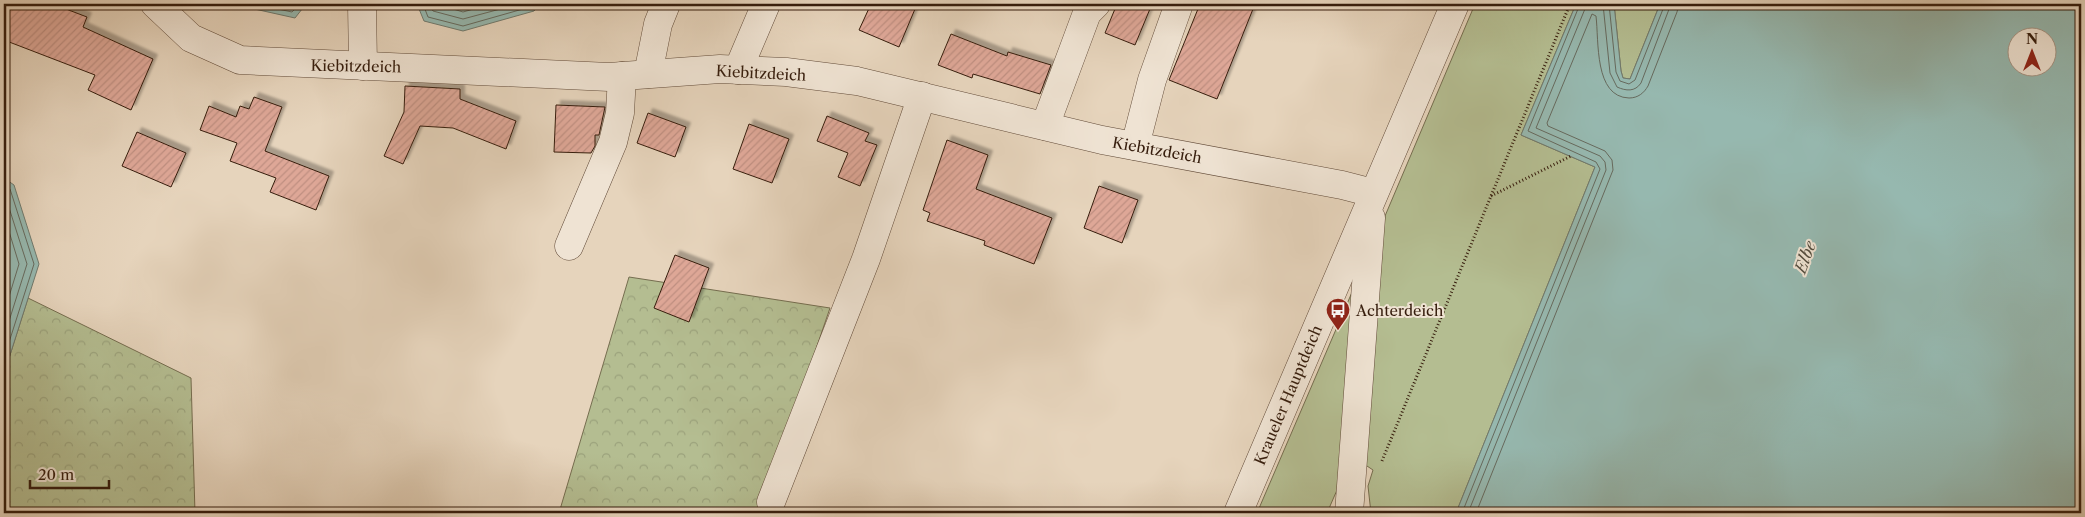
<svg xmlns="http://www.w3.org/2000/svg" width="2085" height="517" viewBox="0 0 2085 517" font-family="'Libre Caslon Text',serif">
  <defs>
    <pattern id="forest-crowns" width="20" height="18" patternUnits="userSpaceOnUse" patternTransform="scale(1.25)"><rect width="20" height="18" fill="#b4bd91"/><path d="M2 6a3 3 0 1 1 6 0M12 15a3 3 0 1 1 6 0" fill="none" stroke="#9ba27c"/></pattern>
    <pattern id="building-hatch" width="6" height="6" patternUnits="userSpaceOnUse" patternTransform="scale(1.25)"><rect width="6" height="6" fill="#dea797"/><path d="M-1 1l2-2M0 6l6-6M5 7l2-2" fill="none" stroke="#bf8f81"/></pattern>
    <filter id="shadow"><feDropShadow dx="4.5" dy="-4.5" stdDeviation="1" flood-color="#0004"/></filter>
  </defs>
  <rect width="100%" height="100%" fill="#e6d4bc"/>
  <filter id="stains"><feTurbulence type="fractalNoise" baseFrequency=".004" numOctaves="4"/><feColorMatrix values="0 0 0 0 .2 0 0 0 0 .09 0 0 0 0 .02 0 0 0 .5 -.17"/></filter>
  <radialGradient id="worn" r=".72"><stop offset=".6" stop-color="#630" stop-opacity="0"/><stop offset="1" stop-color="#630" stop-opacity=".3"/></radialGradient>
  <g fill="#b4bd91" stroke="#756d4f">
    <polygon points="1475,4 1576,4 1521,135 1595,167 1456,513 1371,513 1368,486 1373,470 1367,466 1355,492 1385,216"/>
    <polygon points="1614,4 1660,4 1630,79 1623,78 1621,71"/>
    <polygon points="1362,269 1337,490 1327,513 1257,513"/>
  </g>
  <g fill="url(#forest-crowns)" stroke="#756d4f">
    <polygon points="629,277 830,308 760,513 559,513"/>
    <polygon points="28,298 191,378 195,513 4,513 4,374"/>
  </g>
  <g fill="#96b8af" stroke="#707a6e" fill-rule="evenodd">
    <polygon points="232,4 306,4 295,18"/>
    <polygon points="417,4 540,4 534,11 463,31 424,21"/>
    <path d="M1576,4H1614L1621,71L1623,78L1630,79L1660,4H2081V513H1456L1595,167L1521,135ZM2018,38H2048V68H2018Z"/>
    <polygon points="4,178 14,185 39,264 4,374"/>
  </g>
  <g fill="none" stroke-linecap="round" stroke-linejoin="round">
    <g stroke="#666a5e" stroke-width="1">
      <polyline points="254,4 292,12 300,4"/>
      <polyline points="423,4 428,17 463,26 530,7 534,4"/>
      <polyline points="429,4 433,11 463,19 519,4"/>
      <polyline points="437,4 463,12 491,4"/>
      <path d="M1603,4L1610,73L1617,87C1626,91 1635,92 1641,83L1671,4"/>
      <polyline points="1609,4 1616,72 1620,81 1629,84 1635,80 1665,4"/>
      <polyline points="4,184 10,189 34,264 4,358"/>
      <polyline points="4,192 27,264 4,337"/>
      <polyline points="4,215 19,264 4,313"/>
      <polyline points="1462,513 1600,169 1596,162 1528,131 1580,4"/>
      <polyline points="1468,513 1606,170 1605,162 1600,156 1536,128 1587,4"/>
      <path d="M1476,513L1613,170L1612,160L1605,151L1548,126L1547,123L1592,14L1596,16C1599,41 1594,97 1629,98C1638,98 1644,93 1648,86L1677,12L1679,4"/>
    </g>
  </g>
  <g fill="url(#building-hatch)" stroke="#361d0d" filter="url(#shadow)">
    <polygon points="4,4 68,4 66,9 87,17 83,27 153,59 131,110 88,90 95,75 4,40"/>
    <polygon points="871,4 903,4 915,9 899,47 859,30"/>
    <polygon points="1117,4 1152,4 1135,45 1105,33"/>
    <polygon points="1200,4 1255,4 1217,99 1169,80"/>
    <polygon points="951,34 1007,56 1008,52 1051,65 1040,94 973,74 972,78 938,65"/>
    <polygon points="405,86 460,89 460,99 516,121 506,149 453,128 420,126 403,164 384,156 404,112"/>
    <polygon points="254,97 282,107 265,151 329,176 316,210 270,192 276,178 230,161 237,143 200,130 209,106 236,117 240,106 249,109"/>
    <polygon points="556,105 605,107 599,135 595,135 595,146 591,153 554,152"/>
    <polygon points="648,113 686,127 675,157 637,143"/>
    <polygon points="827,116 869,133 865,141 877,145 860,186 838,177 848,153 817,141"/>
    <polygon points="749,124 789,139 772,183 733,169"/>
    <polygon points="137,132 186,153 171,187 122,166"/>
    <polygon points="947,140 988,155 976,189 1052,218 1034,264 984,245 985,241 927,221 930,213 923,210"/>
    <polygon points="1099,186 1138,200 1122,243 1084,228"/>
    <polygon points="675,255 709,268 689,322 654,308"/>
  </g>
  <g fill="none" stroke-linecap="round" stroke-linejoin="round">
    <defs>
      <g id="minor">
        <polyline points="155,4 191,38 240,60 609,77 720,69 786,72 857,81 1102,140 1342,185 1373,193"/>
        <polyline points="362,4 363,66"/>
        <polyline points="738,70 766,4"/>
        <polyline points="648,74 658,24 666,4"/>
        <polyline points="1045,126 1087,13 1096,4"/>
        <polyline points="1135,146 1152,80 1179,4"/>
        <polyline points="569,246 613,142 620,113 622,76"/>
        <polyline points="771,502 866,259 922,96"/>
        <polyline points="1238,513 1455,4"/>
        <polyline points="1349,513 1371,218"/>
      </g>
    </defs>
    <use href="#minor" stroke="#624b39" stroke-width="29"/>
    <g stroke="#361d0d" stroke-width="3" stroke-dasharray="1 2.5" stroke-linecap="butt">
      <polyline points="1491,196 1571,156"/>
      <polyline points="1382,461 1570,4"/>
    </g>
    <use href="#minor" stroke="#efe3d3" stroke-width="28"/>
  </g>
  <defs>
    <symbol id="bus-pin" viewBox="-11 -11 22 30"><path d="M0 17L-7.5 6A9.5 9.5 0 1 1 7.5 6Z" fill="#8f2418" stroke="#efe3d3"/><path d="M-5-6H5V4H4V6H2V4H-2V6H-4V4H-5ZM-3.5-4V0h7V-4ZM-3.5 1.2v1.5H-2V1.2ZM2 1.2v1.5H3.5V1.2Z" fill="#fff"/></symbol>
  </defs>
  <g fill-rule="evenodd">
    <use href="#bus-pin" x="1324" y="296" width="28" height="38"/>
  </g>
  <g text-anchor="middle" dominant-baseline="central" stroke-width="4" stroke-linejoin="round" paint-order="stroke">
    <g font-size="15" fill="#361d0d" stroke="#efe3d3">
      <text transform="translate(356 66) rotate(1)">Kiebitzdeich</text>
      <text transform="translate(761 73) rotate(3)">Kiebitzdeich</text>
      <text transform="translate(1157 150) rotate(10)">Kiebitzdeich</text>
      <text transform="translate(1288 395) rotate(-67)">Kraueler Hauptdeich</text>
    </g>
    <g font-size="15" fill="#361d0d" stroke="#efe3d3" text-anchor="start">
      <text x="1356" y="310">Achterdeich</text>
    </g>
    <g font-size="16" font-style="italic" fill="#534c3e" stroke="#efe3d3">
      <text transform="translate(1805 257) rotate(-70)">Elbe</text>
    </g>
  </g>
  <rect width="2085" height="517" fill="none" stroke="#e6d4bc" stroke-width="20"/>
  <rect x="5" y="5" width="2075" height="507" fill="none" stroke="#361d0d" stroke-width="2.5"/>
  <rect x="10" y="10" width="2065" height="497" fill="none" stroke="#361d0d"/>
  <g transform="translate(2032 52)"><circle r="24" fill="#efe3d3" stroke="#a59484"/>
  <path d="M0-4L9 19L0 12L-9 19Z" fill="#8f2418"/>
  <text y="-8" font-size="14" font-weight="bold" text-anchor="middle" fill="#361d0d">N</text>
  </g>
  <path d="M30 480v8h79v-8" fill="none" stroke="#361d0d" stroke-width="2.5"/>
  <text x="38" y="480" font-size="15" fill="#361d0d" stroke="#efe3d3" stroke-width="4" paint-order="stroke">20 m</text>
  <rect width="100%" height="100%" filter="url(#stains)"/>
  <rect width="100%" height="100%" fill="url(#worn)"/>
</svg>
